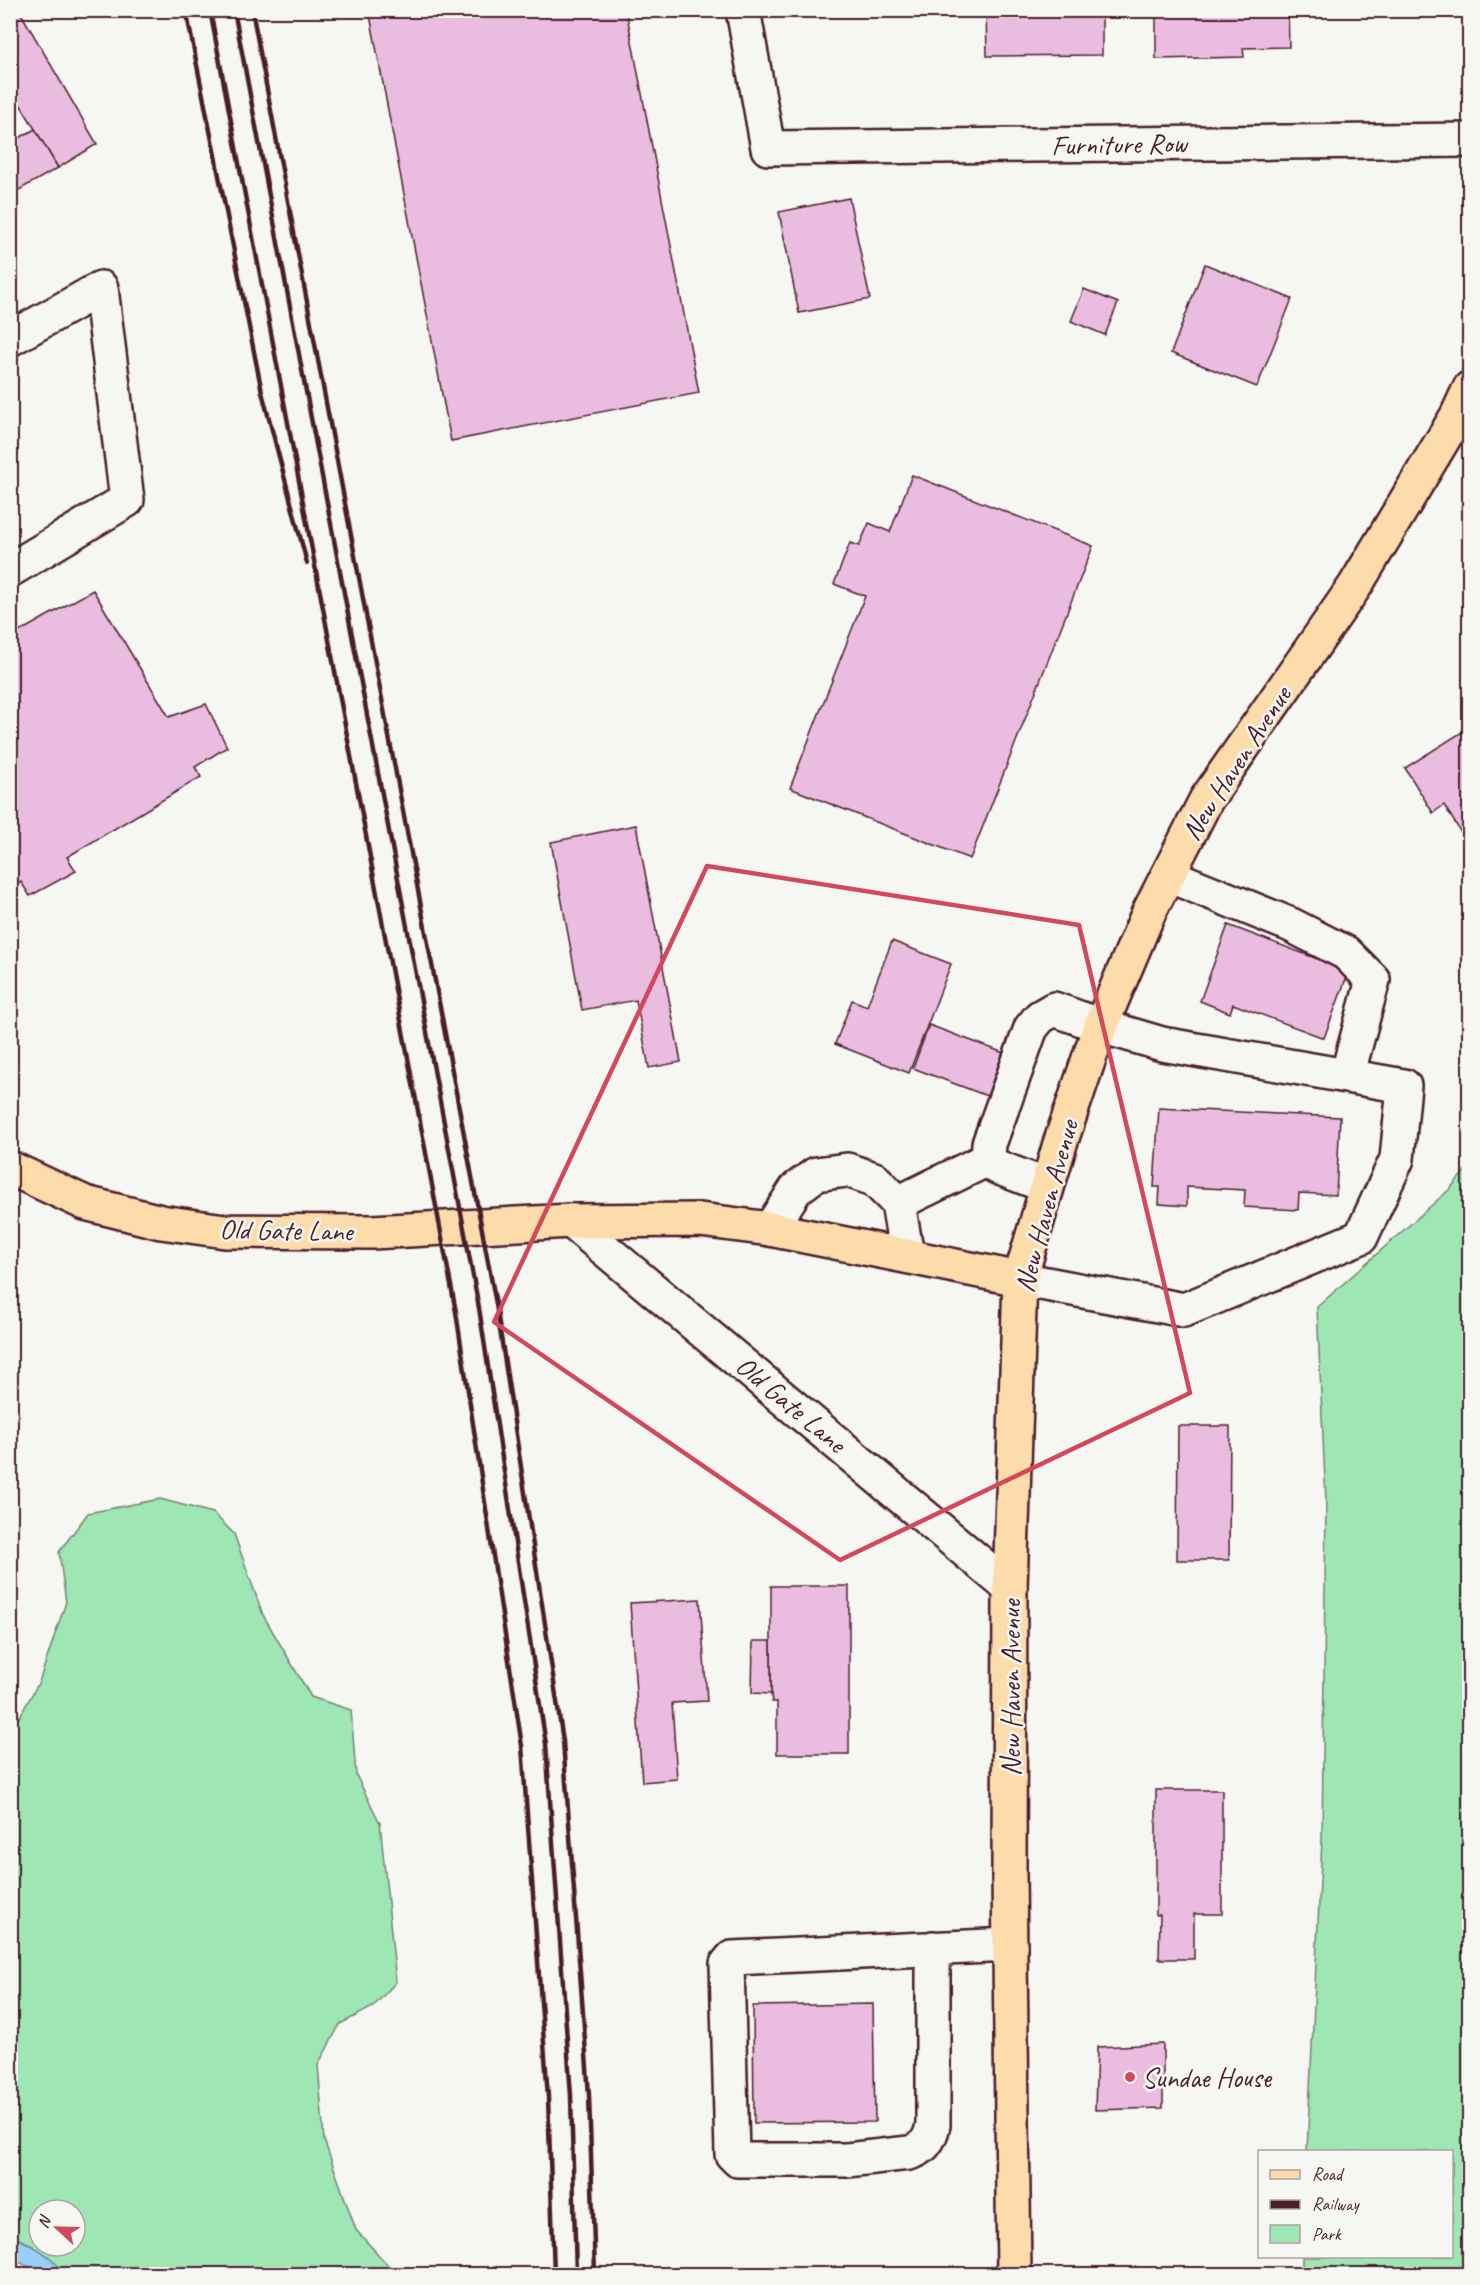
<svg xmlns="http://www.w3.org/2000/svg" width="1480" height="2285" viewBox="0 0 1480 2285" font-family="Caveat,sans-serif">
  <rect width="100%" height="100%" fill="#f6f6f2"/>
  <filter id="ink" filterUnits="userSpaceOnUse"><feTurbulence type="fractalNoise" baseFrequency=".0167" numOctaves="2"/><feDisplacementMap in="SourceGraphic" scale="12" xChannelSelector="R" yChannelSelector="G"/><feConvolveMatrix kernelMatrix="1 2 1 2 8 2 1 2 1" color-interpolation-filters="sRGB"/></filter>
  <g filter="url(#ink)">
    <g fill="#9ee7b5" stroke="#748370" stroke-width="1.5" fill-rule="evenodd">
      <polygon points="1469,1166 1469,2274 1302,2274 1302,2257 1452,2256 1452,2152 1307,2151 1322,1840 1326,1502 1317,1307 1450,1189"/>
      <path d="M160,1499L213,1513L234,1534L263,1615L311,1697L351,1710L356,1775L380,1823L396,1982L373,2007L340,2024L318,2065L324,2140L356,2230L396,2274H64L28,2243L11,2236V1732L39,1682L66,1602L59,1552L88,1513ZM39,2210H75V2246H39Z"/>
    </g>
    <path fill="#98cff7" stroke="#7989a5" stroke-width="1.5" d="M11,2236C31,2244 53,2255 64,2274H38L37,2271L11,2258Z"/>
    <g fill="#eabde0" stroke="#4a1f2b" stroke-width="1.5">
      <polygon points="10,10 19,10 97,144 58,168 10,87"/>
      <polygon points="369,10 626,10 699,393 451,441"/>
      <polygon points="986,10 1102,10 1102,55 987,56"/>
      <polygon points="1156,10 1288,10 1289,47 1243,48 1244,57 1156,59"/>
      <polygon points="35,129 58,168 10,195 10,143"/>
      <polygon points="849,198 870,299 799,313 779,212"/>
      <polygon points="1205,264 1292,299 1257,387 1171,353"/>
      <polygon points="1084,289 1118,303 1105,335 1071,321"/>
      <polygon points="912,475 1093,546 970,859 790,788 865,596 834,584 850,543 859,546 869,523 890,532"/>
      <polygon points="93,590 169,717 206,704 227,747 195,767 201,777 67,857 76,871 30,896 21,882 10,888 10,637"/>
      <polygon points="1470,727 1470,847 1444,805 1433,813 1405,768"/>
      <polygon points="636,825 681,1062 649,1068 636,1000 582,1010 551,842"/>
      <polygon points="1228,925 1349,971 1324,1038 1233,1004 1230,1013 1200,1001"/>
      <polygon points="892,941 951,964 909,1073 835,1044 852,1000 867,1006"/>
      <polygon points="929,1025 1012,1056 995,1099 913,1068"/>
      <polygon points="1159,1108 1340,1117 1336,1195 1299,1193 1298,1210 1244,1207 1245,1190 1187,1187 1187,1206 1159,1204 1160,1187 1154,1187"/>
      <polygon points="1178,1426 1230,1426 1229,1560 1177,1560"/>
      <polygon points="771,1586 849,1586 849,1754 777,1754 777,1702 772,1702 771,1694"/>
      <polygon points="700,1599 707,1701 672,1703 677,1779 642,1782 630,1603"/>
      <polygon points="753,1641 771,1641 771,1694 752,1693"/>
      <polygon points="1156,1790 1222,1790 1222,1914 1194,1914 1194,1959 1159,1959 1160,1915 1156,1915"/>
      <polygon points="873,2004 875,2122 754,2123 753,2006"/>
      <polygon points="1163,2044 1163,2108 1095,2110 1097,2047"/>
    </g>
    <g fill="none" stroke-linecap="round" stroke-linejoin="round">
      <defs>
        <g id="minor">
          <polyline points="743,10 768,148 1470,140"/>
          <polyline points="10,339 101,288 127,500 10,570"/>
          <polyline points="1168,875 1291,925 1346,953 1373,980 1347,1076"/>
          <polyline points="898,1203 988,1159"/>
          <polyline points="571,1221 1010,1588"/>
          <polyline points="770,1229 796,1189 816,1174 847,1170 874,1179 898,1203 907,1256"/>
          <polyline points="1020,1279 1184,1310 1361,1237 1397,1159 1404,1086 1162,1044 1101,1026 1054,1009 1040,1017 1031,1028 989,1144 988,1159 997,1167 1047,1186"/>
          <path d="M933,1948V2125C930,2140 924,2149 909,2153L847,2160H738L732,2154L727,1964L732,1958L1010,1945"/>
        </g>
        <g id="major">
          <polyline points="10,1168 85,1203 161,1222 225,1231 372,1232 571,1221 700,1220 770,1229 1020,1279"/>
          <polyline points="1014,2274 1009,1874 1010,1588 1020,1279 1060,1144 1097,1035 1149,912 1206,800 1355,586 1457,416 1470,388"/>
        </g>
      </defs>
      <use href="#minor" stroke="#4a1f2b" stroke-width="38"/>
      <use href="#major" stroke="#4a1f2b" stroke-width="38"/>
      <use href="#minor" stroke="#f6f6f2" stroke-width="33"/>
      <use href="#major" stroke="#fddcac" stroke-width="33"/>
      <g stroke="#4a1f2b" stroke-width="4.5">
        <polyline points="186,10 262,392 307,563"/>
        <polyline points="210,10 456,1312 522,1746 548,2097 554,2274"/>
        <polyline points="234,10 479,1308 546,1744 571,2096 576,2274"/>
        <polyline points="252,10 496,1304 563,1741 589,2095 595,2274"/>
      </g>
    </g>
  </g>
  <path fill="none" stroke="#d1495b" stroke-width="4.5" stroke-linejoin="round" d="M707,866L1079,925L1190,1393L840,1560L494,1322Z"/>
  <circle fill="#d1495b" stroke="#f6f6f2" stroke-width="2" cx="1130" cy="2077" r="6"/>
  <g text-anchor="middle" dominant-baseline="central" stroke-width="5" stroke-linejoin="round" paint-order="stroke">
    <g font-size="28" fill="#4a1f2b" stroke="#f6f6f2">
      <text transform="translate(1119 144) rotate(-1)">Furniture Row</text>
      <text transform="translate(1236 763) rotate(-57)">New Haven Avenue</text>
      <text transform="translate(1046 1206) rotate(-75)">New Haven Avenue</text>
      <text transform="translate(286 1230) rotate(1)">Old Gate Lane</text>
      <text transform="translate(791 1404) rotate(40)">Old Gate Lane</text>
      <text transform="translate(1010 1688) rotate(-90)">New Haven Avenue</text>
    </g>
    <g font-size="28" fill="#4a1f2b" stroke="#f6f6f2" text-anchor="start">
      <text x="1142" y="2077">Sundae House</text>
    </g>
  </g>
  <rect width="1480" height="2285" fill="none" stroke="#f6f6f2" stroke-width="36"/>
  <rect x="18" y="18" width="1444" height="2249" fill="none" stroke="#4a1f2b" stroke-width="2" filter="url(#ink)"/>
  <rect x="1258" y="2150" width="195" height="108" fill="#f6f6f2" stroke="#b1a0a2" stroke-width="1.5"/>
  <rect x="1270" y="2170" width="30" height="9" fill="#fddcac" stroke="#b1a0a2" stroke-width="1.5"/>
  <text x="1312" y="2180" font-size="18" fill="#4a1f2b">Road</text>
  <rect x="1270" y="2200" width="30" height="9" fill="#4a1f2b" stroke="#b1a0a2" stroke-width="1.5"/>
  <text x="1312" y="2210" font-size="18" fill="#4a1f2b">Railway</text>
  <rect x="1270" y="2225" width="30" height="18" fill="#9ee7b5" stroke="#b1a0a2" stroke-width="1.5"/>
  <text x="1312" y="2240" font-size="18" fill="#4a1f2b">Park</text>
  <g transform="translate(57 2228) rotate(292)"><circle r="28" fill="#f6f6f2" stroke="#b1a0a2" stroke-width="1.5"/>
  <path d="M0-4.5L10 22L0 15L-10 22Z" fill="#d1495b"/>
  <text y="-9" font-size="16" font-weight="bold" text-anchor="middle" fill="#4a1f2b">N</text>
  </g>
</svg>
